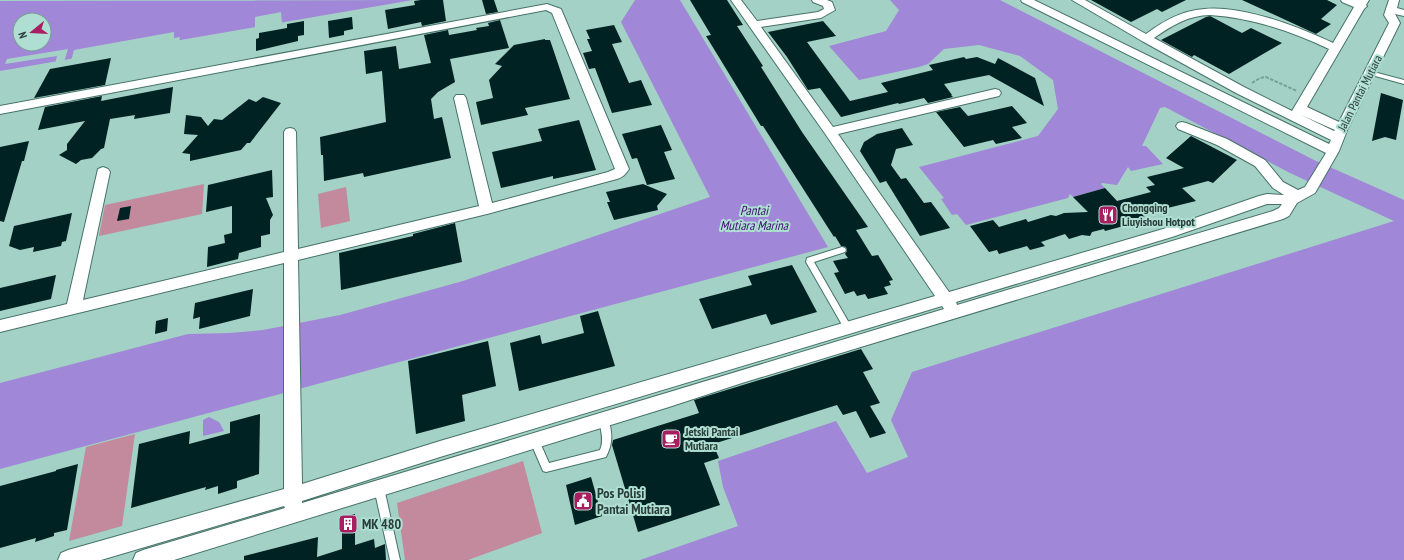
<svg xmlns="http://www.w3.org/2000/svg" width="1404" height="560" viewBox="0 0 1404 560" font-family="'PT Sans Narrow',sans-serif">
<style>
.green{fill:#c28a9c}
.water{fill:#a187d7;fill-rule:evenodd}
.pier{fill:#a3d1c5}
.building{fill:#002223}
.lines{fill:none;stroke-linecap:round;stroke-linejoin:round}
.lane-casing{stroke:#477369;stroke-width:2}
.street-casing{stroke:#477369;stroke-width:2}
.path{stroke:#7a9f95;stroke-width:2;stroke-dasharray:3.5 1.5;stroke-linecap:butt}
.lane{fill:#fff;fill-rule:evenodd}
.street{fill:#fff;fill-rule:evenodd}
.labels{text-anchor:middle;stroke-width:4;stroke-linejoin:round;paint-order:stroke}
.street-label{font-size:12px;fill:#2a3d38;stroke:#afded2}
.poi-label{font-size:12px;font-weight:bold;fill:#2a3d38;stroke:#afded2;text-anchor:start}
.water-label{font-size:13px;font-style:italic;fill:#3b0d6d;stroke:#afded2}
.near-poi-label{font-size:14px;font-weight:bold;fill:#2a3d38;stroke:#afded2;text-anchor:start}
</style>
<rect width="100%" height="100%" fill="#a3d1c5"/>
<!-- green -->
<g class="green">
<polygon points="204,184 202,214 99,236 105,205"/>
<polygon points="346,187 350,221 321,228 318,194"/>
<polygon points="135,434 122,526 69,541 86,447"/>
<polygon points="523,461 542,533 468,560 405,560 397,503"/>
</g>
<!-- water -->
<g class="water">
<path d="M 413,0 L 0,71 L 0,1 ZM 20,20 L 44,20 L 44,44 L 20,44 Z"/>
<polygon points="635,0 680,0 828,247 0,469 0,383 188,334 230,333 263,330 340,315 463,281 710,197 621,22"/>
<polygon points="890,0 1000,0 1314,160 1404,200 1404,560 640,560 738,526 723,487 718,461 836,421 867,473 908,457 891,420 912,372 1394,221 1290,173 1165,107 1160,108 1142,146 1146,146 1163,164 1131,171 1128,167 1117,185 1102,183 1101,184 1105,188 1073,197 1070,194 1068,198 966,225 957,214 952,215 941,199 944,198 919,167 1038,136 1058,109 1053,80 1020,56 979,45 944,49 928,64 919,67 859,80 829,46 886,31 899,10"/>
<polygon points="209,417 219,422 224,431 203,436 203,420"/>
</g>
<!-- pier -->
<g class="pier">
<polygon points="281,12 282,24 255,28 255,17"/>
<polygon points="174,32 174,38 180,37 179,42 71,61 74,50"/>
<polygon points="68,49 64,62 55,64 57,56 5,64 7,59"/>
</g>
<!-- building -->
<g class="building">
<polygon points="421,0 443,0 446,21 422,26 421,22 388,29 385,10 415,5 414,1"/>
<polygon points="482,0 494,0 498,12 486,14"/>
<polygon points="690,0 727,0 743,25 737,26 763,66 761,67 802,132 868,227 856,230 872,256 878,255 893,280 889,281 891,285 884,287 888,294 868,299 865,294 857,296 854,291 845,294 834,273 839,272 833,261 848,258 845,254 847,251 846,247 841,246 835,236 834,237 763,126 761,126 706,36 711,35"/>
<polygon points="1091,0 1186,0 1162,12 1157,9 1131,22"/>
<polygon points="1242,0 1327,0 1337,5 1321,19 1331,24 1316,34"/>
<polygon points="1210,16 1242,33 1251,28 1282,43 1229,74 1194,55 1192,57 1161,40 1206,17"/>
<polygon points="352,17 353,29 344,31 344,35 329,38 328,21"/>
<polygon points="500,20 509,48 450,59 455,82 438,92 431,99 434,119 442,117 451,158 364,177 363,173 324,181 323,155 321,155 320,137 386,122 382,71 366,74 364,51 396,46 399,69 431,63 424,35 448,30 449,35 477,30 476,28 489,26 488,23"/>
<polygon points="304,21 304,35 298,36 298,41 256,51 256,39 259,38 259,33 287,28 287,24"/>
<polygon points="823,21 836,36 807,42 850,101 888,92 881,83 933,70 929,65 964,57 966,59 977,57 995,64 998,58 1035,78 1044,106 989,75 944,84 952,95 951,95 953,97 928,103 924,98 899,104 898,103 841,117 820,88 808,90 787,57 768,32"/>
<polygon points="614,25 622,42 612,44 629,83 641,80 652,105 612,113 595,68 589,69 583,53 592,51 587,39 590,39 586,30"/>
<polygon points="545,39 545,40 550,40 570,99 525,108 528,115 481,125 476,102 493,98 489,80 502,66 495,64 514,45"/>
<polygon points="111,58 105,85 34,98 50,69"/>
<polygon points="173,87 170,113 134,119 135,115 110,119 104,148 101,149 92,158 81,160 76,164 59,155 67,150 67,144 85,121 38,130 45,107 102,96 101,101"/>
<polygon points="1381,93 1403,100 1396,140 1385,137 1372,141"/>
<polygon points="263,97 281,103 250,143 247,143 241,150 190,161 190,154 182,153 198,135 184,134 186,115 201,117 208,126 214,119 222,120 249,99 256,102"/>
<polygon points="1012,106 1027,123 1012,127 1022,138 996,144 993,140 964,147 936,112 960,107 968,116"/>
<polygon points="579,120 596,170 553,179 553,176 501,188 492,152 542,141 538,129"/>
<polygon points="661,125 672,150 664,152 675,179 647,185 637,158 632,159 622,134"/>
<polygon points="902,128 913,145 896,149 891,165 901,179 906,178 924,203 931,202 950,228 920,236 886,181 880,183 860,151 864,142 877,134"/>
<polygon points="1191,136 1237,160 1213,183 1208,181 1182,188 1196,201 1143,214 1145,216 1132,220 1135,223 1105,231 1104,229 1092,232 1090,236 1082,235 1069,239 1065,234 1041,242 1045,246 1030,250 1027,246 999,254 997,250 989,252 970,226 993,220 999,227 1026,219 1028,222 1051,215 1056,216 1064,213 1088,212 1073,197 1105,188 1117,201 1151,192 1146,187 1155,185 1147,177 1184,168 1166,158"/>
<polygon points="29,141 24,161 22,161 4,222 0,221 0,147"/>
<polygon points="272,170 273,197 266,198 273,215 270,220 270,234 261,236 261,247 239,253 238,259 207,267 208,247 225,243 224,235 232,233 232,206 206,212 208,185"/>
<polygon points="643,184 667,194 657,206 658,210 614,220 607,202 610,202 606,192"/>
<polygon points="131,206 129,219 117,221 120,208"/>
<polygon points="72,213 66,241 62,242 61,246 33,252 34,247 20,250 9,246 14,226"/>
<polygon points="455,223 462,262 341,290 339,253 413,236 413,234"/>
<polygon points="792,265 817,312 771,325 766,314 712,329 699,299 752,285 748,276"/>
<polygon points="56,275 51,299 0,311 0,288"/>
<polygon points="253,289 250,316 199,329 200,317 193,319 195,303"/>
<polygon points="598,311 615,366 519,391 510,343 540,335 542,344 584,333 580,316"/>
<polygon points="168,318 167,331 155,334 156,321"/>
<polygon points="488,341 496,386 462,395 465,421 416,434 408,361"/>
<polygon points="861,349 873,369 863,372 880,403 870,406 886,433 870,438 856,411 843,415 837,405 713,444 719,458 704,463 720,505 638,532 612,445 613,440 699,413 694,400"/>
<polygon points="260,414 259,474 237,481 237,488 218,494 218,486 205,490 206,487 131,508 139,444 190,431 189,444 230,433 230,422"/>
<polygon points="78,464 67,530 54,533 54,536 35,542 36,538 0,548 0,486 56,471 56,470"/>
<polygon points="591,477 602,516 575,525 566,485"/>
<polygon points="355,514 355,545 374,539 375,548 385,544 386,560 244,560 244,556 318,537 317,557 342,549 342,517"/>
</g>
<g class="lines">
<!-- lane casing -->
<g class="lane-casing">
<g id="lane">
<polygon points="1370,71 1404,80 1404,84 1368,74 1368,72"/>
<polygon points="842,247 845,248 846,250 845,252 814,262 852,328 851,330 848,331 845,330 806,262 807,258"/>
<path d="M 604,416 L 607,417 C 613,431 613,444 606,457 L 546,472 L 543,471 L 530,441 L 532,438 L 535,437 L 538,438 L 549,463 L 600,450 C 606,437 597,425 601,417 Z"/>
<polygon points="379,483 382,485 384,488 400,560 390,560 374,488 376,485"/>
</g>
</g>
<!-- street casing -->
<g class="street-casing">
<path id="street" d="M 731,0 L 741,0 L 757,21 L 818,12 L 824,9 L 823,6 L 813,2 L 812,0 L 827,0 L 832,2 L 835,10 L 821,18 L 761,27 L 833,127 L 995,89 L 999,90 L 1001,93 L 999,96 L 838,134 L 949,292 L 1163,229 L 1259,196 L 1267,194 L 1284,195 L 1273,188 L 1255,166 L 1217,145 L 1178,129 L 1176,126 L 1178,123 L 1182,122 L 1186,123 L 1227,139 L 1265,160 L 1283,182 L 1298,190 L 1305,187 L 1326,153 L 1022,2 L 1021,0 L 1034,0 L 1329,144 L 1331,140 L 1236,93 L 1142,41 L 1072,0 L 1085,0 L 1146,34 C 1161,23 1177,13 1196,10 C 1236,2 1297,26 1333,43 L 1354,7 L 1342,2 L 1341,0 L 1369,0 L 1366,5 L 1367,6 L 1364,9 L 1307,107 L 1339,122 L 1389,23 L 1384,15 L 1389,0 L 1399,0 L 1397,8 L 1404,10 L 1404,16 L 1395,14 L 1400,23 L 1348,128 L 1339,151 L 1315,193 L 1297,203 L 1289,216 L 1283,219 L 742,383 L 669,407 L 174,560 L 133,560 L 136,553 L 143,550 L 285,508 L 284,506 L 101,560 L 58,560 L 61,553 L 68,550 L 284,489 L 284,263 L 0,332 L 0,320 L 67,304 L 98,169 L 103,167 L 108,169 L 110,172 L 83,300 L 284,252 L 284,132 L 286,129 L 290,128 L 294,129 L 296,132 L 298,249 L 479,206 L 454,98 L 456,95 L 464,95 L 466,98 L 492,203 L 608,172 L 615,169 L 552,13 L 546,10 L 0,114 L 0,106 L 547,4 L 561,9 L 629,169 C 625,175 623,177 617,179 L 487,214 L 298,260 L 302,484 L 440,441 L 935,296 L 826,135 ZM 1210,15 C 1253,18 1290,31 1329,49 L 1292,111 L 1244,87 L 1154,38 C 1171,26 1189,15 1210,15 ZM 1301,115 L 1335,130 L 1334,131 ZM 1267,204 L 1282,204 L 1279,208 L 1273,211 L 957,305 L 956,302 L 1172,237 ZM 942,306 L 944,309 L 302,503 L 302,501 L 440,457 Z"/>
</g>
<!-- path -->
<polyline class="path" points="1252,83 1260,78 1266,77 1297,91"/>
<!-- lane -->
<use href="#lane" class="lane"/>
<!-- street -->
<use href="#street" class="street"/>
</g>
<!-- icons -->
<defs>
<g id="restaurant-square" transform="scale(1)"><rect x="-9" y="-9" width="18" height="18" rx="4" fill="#a91e60" stroke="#afded2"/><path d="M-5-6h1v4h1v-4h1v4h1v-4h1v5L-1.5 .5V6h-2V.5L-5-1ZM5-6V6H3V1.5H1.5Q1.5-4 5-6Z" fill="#fff"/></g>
<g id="cafe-square" transform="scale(1)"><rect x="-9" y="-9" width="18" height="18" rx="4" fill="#a91e60" stroke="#afded2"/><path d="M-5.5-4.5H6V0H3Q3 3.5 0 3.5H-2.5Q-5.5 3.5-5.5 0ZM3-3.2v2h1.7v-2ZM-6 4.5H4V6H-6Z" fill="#fff"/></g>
<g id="civic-square" transform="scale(1)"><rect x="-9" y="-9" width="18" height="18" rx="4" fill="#a91e60" stroke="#afded2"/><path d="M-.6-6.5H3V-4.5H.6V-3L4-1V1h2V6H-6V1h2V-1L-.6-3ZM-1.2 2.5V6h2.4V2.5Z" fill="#fff"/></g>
<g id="building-square" transform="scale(1)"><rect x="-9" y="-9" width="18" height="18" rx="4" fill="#a91e60" stroke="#afded2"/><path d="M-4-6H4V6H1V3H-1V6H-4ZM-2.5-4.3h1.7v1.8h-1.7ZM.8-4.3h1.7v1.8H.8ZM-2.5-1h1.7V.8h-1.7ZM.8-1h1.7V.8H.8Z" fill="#fff"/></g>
</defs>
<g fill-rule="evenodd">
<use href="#restaurant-square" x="1108" y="215"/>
<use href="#cafe-square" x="671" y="439"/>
<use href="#civic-square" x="583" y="501"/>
<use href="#building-square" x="348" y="524"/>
</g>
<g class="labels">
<!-- street labels -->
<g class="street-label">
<text transform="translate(1360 93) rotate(-63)" y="4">Jalan Pantai Mutiara</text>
</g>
<!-- poi labels -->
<g class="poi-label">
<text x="1122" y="212">Chongqing<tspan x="1122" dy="14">Liuyishou Hotpot</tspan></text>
<text x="685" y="436">Jetski Pantai<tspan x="685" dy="14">Mutiara</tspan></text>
</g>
<!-- water labels -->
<g class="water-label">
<text x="754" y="215">Pantai<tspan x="754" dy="15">Mutiara Marina</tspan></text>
</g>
<!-- near-poi labels -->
<g class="near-poi-label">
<text x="597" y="498">Pos Polisi<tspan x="597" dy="16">Pantai Mutiara</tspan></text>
<text x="362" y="529">MK 480</text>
</g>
</g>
<!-- north arrow -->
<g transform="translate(32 32) rotate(252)"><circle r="19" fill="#afded2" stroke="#7a9e94"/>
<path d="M0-3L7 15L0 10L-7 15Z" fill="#a91e60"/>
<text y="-6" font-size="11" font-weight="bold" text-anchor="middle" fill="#2a3d38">N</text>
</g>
</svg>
